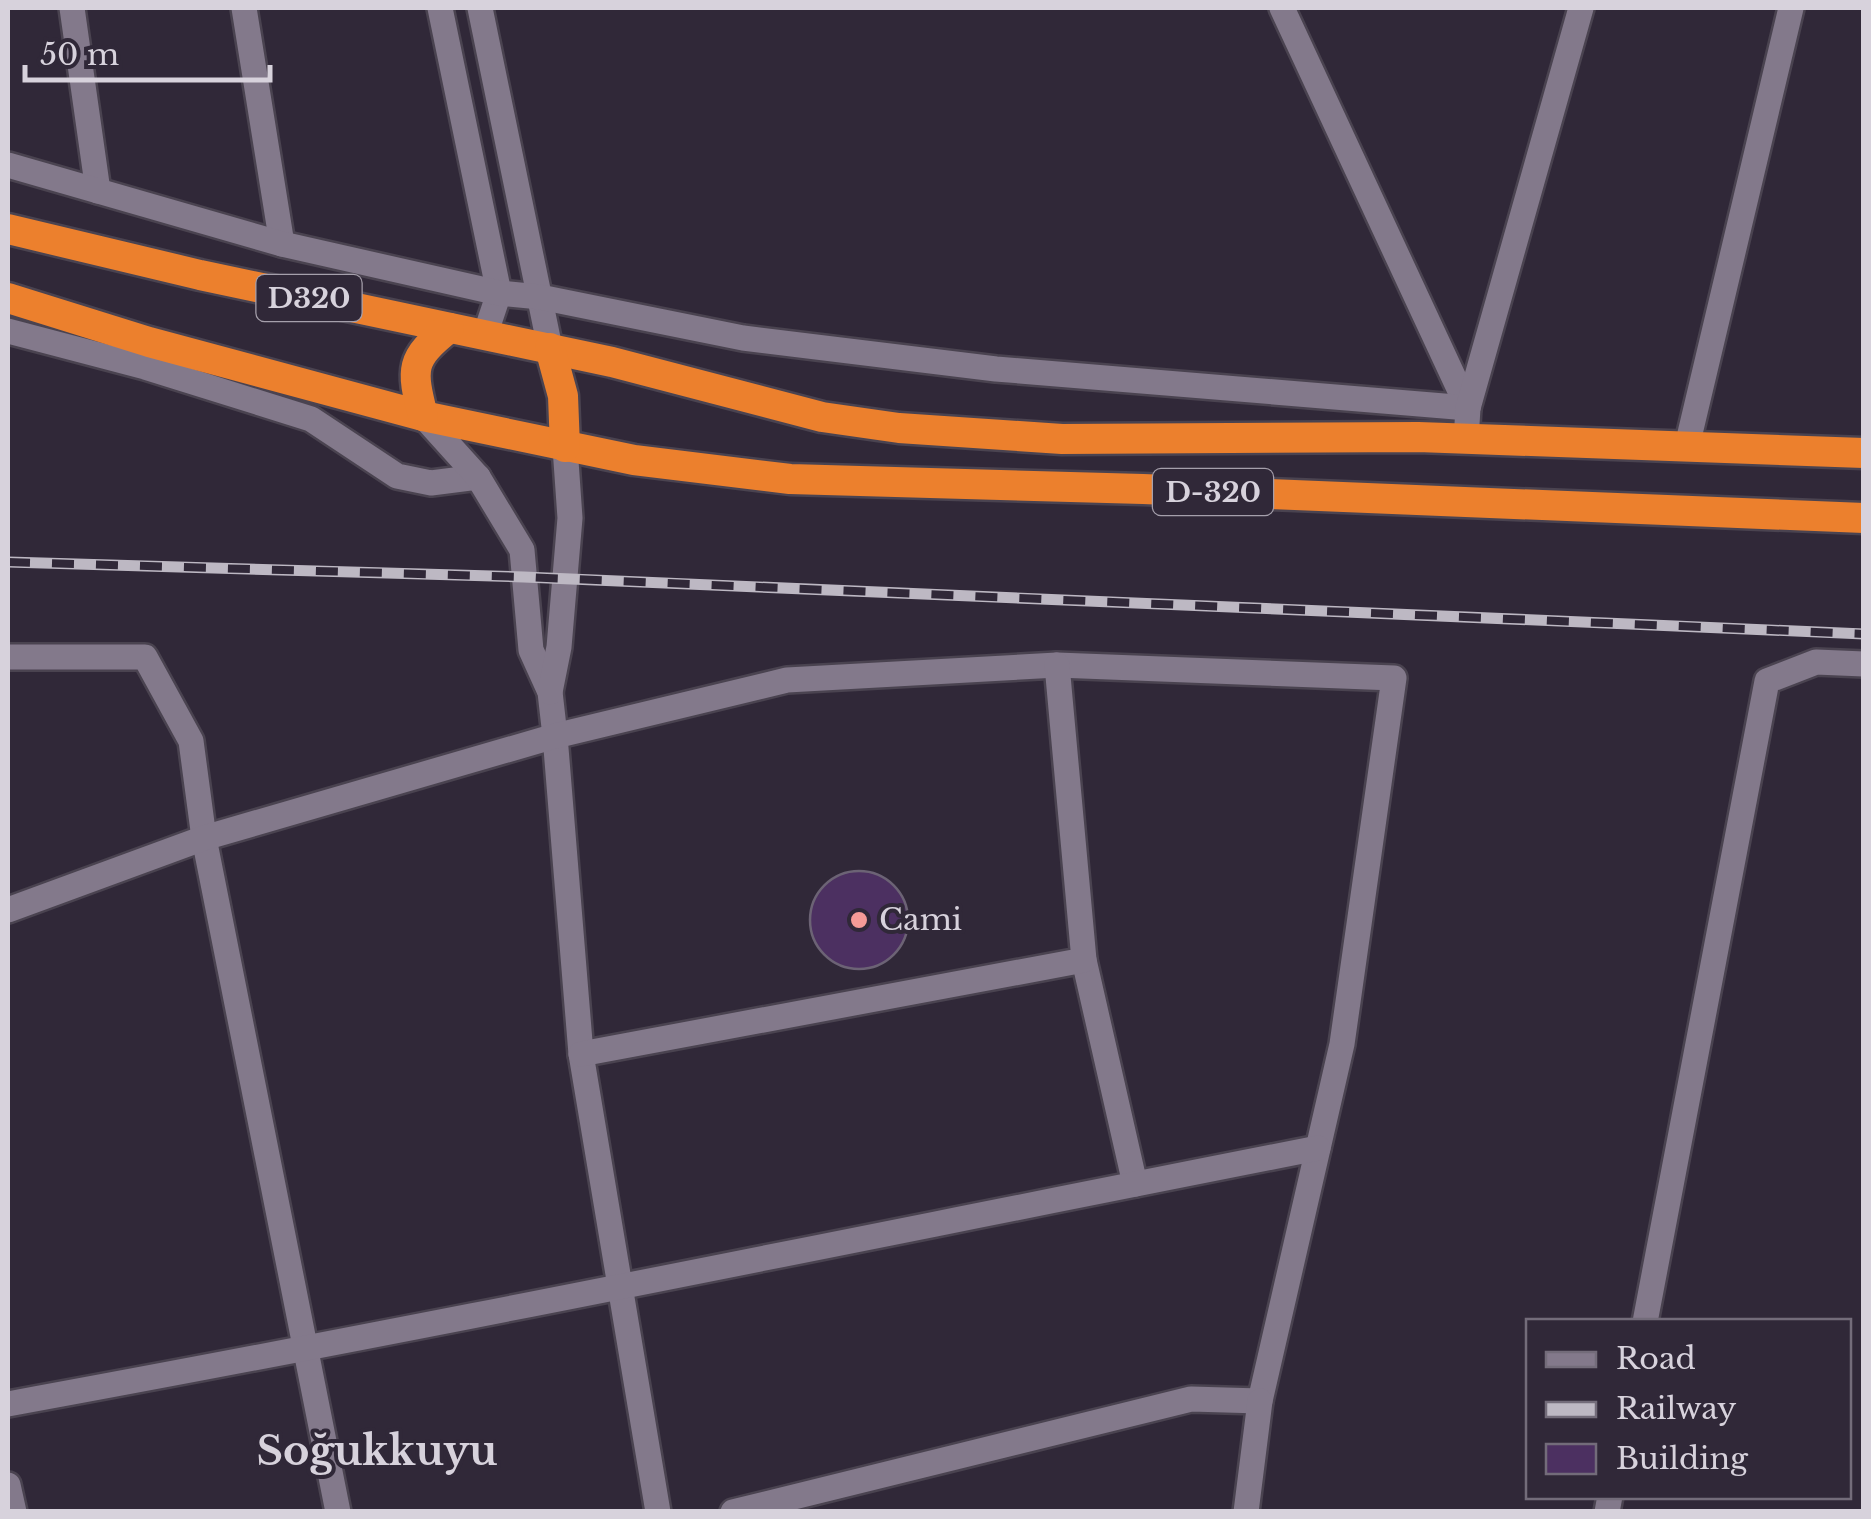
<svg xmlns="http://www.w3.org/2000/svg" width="1871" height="1519" viewBox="0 0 1871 1519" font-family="'Libre Baskerville',serif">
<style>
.building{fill:#4c3061;stroke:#6c6375;stroke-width:2.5}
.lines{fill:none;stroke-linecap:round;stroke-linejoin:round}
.minor-casing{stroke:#4a4350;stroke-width:30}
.highway-casing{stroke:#4a4350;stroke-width:35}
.minor{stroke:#83798b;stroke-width:25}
.highway{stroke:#ec802d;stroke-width:30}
.rail-casing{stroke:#bdb8c3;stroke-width:11}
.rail{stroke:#302838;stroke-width:8;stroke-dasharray:22;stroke-linecap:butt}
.poi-dot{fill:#f59b97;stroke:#302838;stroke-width:4}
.labels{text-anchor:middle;stroke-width:8;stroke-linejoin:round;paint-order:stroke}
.shield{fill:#302838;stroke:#a59fab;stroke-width:2.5}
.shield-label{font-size:28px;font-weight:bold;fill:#d7d2dc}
.poi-label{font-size:30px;fill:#d7d2dc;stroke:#302838;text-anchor:start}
.district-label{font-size:40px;font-weight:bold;fill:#d7d2dc;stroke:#302838}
</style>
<rect width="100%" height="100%" fill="#302838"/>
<!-- building -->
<circle class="building" cx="859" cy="920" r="49"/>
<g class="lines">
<!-- minor casing -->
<g class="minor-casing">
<g id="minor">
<polyline points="72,8 98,191"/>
<polyline points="244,8 282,244"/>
<polyline points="440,8 499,293 485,335"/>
<polyline points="480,8 550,348"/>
<polyline points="1282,8 1468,408"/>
<polyline points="8,165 282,244 499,293 540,297 743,338 996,369 1468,408"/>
<polyline points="8,331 145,367 311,419 397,476 431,483 478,477"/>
<polyline points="423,416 478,477 522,550 531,650 550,692 555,736 581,1054 658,1512"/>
<polyline points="1467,424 1468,408 1581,8"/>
<polyline points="1687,446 1791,8"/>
<polyline points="8,657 145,657 191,741 204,838 338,1512"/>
<polyline points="550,692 559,647 570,518 565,447"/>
<polyline points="8,910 204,838 555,736 787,680 1057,665 1394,678 1342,1044 1260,1401 1191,1399 733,1512"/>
<polyline points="1084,960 1135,1184"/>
<polyline points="581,1054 1084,960 1057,665"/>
<polyline points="1645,1322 1767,681 1816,662 1864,664"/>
<path d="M 8,1404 C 445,1324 881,1234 1318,1148"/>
<polyline points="8,1485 14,1512"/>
<polyline points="1246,1512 1260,1401"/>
<polyline points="1607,1512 1610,1496"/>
</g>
</g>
<!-- highway casing -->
<g class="highway-casing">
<g id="highway">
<polyline points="8,229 200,275 612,362 822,417 899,428 1062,439 1418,437 1864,453"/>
<polyline points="8,298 149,342 423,416 634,460 790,479 1143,489 1864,518"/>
<polyline points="550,348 563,396 565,447"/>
<path d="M 423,416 C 411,368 410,359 449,328"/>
</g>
</g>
<!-- minor -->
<use href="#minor" class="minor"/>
<!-- highway -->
<use href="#highway" class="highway"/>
<!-- rail casing -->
<g class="rail-casing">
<polyline id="rail" points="8,562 524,577 1864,634"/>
</g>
<!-- rail -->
<use href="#rail" class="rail"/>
</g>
<!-- markers -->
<circle class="poi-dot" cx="859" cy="920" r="10"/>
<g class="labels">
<!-- shield labels -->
<g class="shield">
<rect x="256.5" y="275" width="105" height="46" rx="8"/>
<rect x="1153" y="469" width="120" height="46" rx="8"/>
</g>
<g class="shield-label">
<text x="309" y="308">D320</text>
<text x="1213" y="502">D-320</text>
</g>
<!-- poi labels -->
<g class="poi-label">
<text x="879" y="930">Cami</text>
</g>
<!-- district labels -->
<g class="district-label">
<text x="377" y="1465">Soğukkuyu</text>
</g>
</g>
<!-- border -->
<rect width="1871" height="1519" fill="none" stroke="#d7d2dc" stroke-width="20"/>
<!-- legend -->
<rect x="1526" y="1319" width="325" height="180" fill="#302838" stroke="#736c7a" stroke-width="2.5"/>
<rect x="1546" y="1352" width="50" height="15" fill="#83798b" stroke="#736c7a" stroke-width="2.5"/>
<text x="1616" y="1369" font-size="30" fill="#d7d2dc">Road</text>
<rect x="1546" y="1402" width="50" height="15" fill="#bdb8c3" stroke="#736c7a" stroke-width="2.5"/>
<text x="1616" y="1419" font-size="30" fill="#d7d2dc">Railway</text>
<rect x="1546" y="1444" width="50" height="30" fill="#4c3061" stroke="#736c7a" stroke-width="2.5"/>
<text x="1616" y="1469" font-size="30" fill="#d7d2dc">Building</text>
<!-- scale -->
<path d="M25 65v15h245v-15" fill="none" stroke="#d7d2dc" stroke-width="5"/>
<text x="40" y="65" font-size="30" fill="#d7d2dc" stroke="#302838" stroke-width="8" paint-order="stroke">50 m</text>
</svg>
